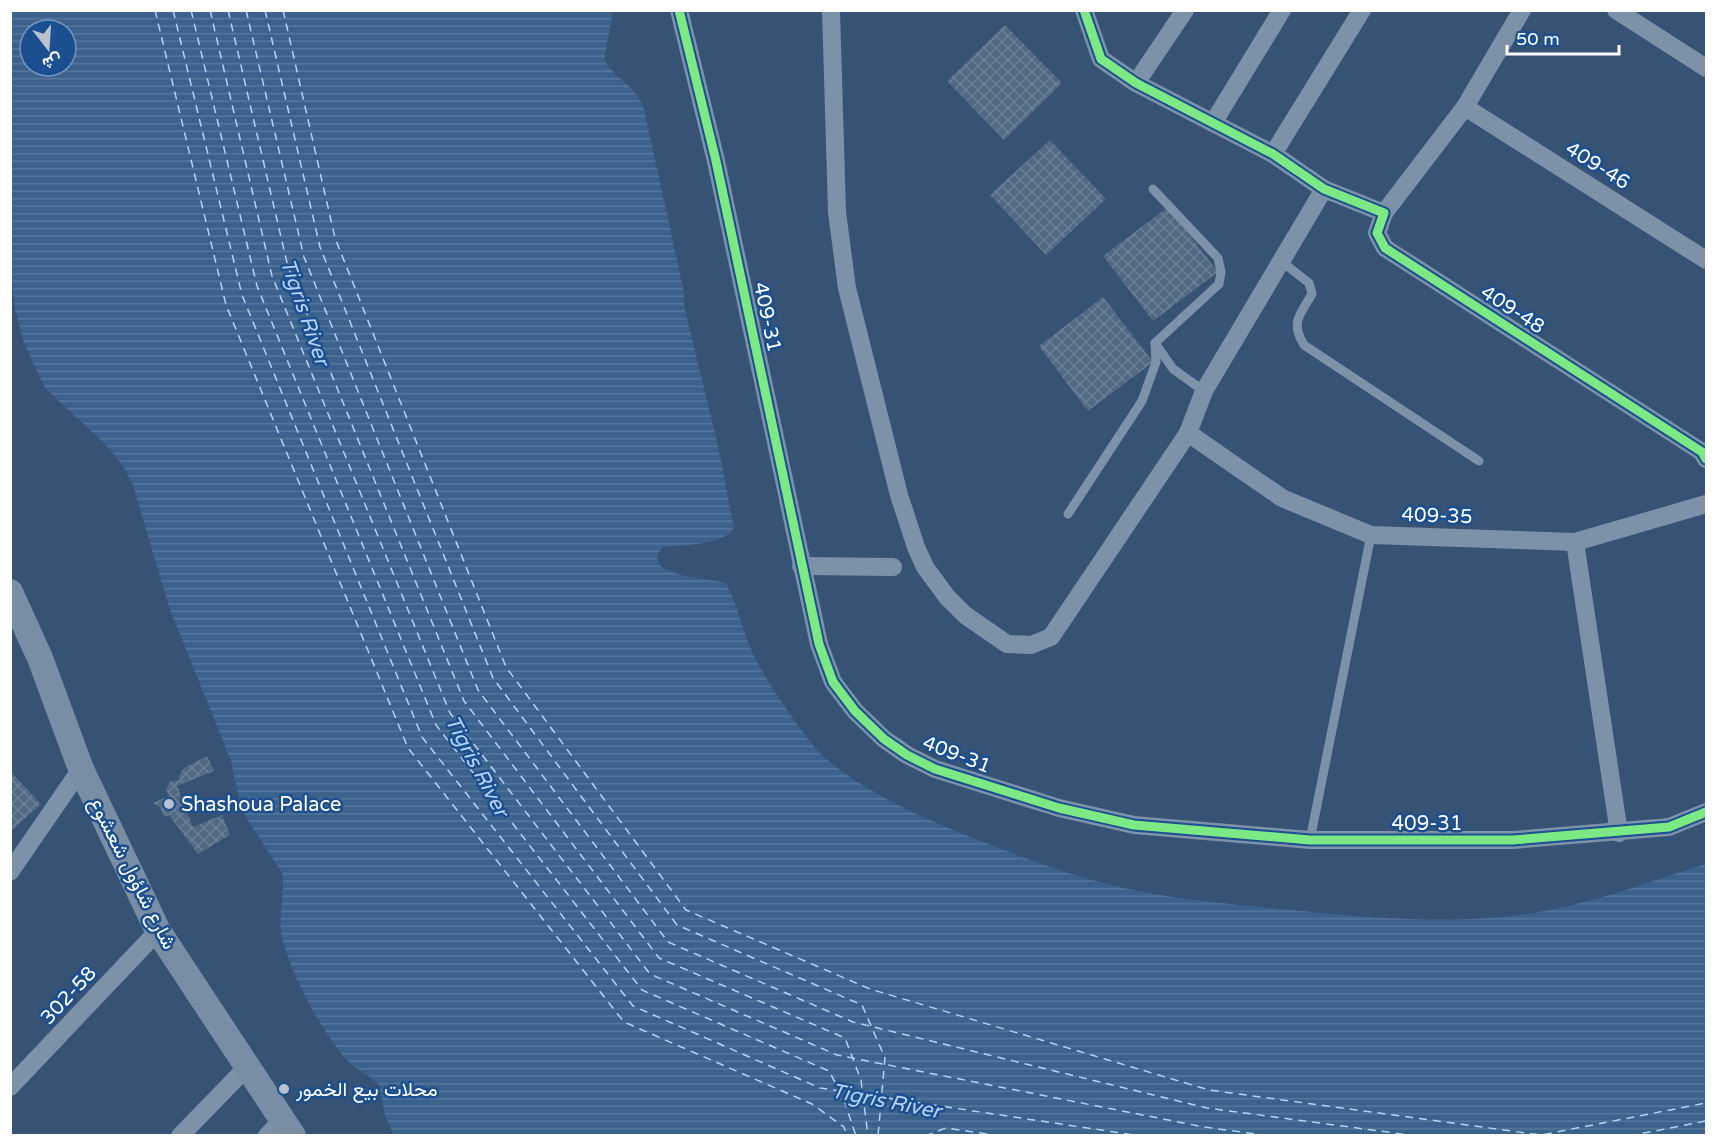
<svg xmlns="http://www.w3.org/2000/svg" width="1717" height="1146" viewBox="0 0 1717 1146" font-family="'Varela Round',Vazirmatn,sans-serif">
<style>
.water{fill:url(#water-rules);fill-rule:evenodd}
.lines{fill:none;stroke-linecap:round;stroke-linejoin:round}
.ferry{stroke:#b5d3f5;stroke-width:1.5;stroke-dasharray:8 6;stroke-linecap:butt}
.building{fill:url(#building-cross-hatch)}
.lane{stroke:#7d92a8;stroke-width:9}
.street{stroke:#7d92a8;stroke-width:18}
.secondary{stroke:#798da4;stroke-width:26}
.cycleway-casing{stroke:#1b4f8f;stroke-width:13}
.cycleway{stroke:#7ce984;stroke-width:9}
.poi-dot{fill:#b9c2ce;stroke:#1b4f8f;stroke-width:2}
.labels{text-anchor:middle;stroke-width:5;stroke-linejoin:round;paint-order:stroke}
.street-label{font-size:20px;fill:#fff;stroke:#1b4f8f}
.poi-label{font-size:20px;fill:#fff;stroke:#1b4f8f;text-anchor:start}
.water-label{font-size:21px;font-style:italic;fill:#b5d3f5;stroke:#1b4f8f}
</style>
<defs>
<pattern id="water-rules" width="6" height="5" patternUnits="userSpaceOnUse" patternTransform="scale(1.5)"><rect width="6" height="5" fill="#3b618d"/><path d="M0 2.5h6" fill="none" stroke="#58799e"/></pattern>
<pattern id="building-cross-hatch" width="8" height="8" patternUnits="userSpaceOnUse" patternTransform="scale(1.5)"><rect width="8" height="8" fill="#526984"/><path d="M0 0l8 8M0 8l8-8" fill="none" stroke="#6c8096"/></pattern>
</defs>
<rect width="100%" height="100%" fill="#365274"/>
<!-- water -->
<path class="water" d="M 10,11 L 613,11 L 604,60 C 616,81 635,83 644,109 L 684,292 L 684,306 L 717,441 L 734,527 C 730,544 678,546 663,547 C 636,576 712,579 726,583 C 738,606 743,632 754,656 C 765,679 807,742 825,758 C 868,794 917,815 968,836 C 1014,854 1059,872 1107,884 C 1167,899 1230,904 1291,910 C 1370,918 1448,925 1527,914 C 1588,905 1648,882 1706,864 L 1706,1135 L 394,1135 L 385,1116 L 379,1085 C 371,1076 359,1071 350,1063 C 325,1039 289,971 282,937 C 277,915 286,894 282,873 L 242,811 L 231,761 L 169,607 L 133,485 L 123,466 L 106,445 L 45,388 L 24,343 L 15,310 L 10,262 ZM 30,30 L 66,30 L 66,66 L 30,66 Z"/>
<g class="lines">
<!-- ferry -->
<g class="ferry">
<polyline points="155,10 226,305 408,748 624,1022 812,1104 844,1127 847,1136"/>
<polyline points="173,10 242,295 422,737 633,1006 820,1088 1141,1136"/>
<polyline points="191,10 257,286 436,725 642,990 829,1071 843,1097 856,1136"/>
<polyline points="210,10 272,276 450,713 650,974 837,1055 1204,1127 1271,1136"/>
<polyline points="228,10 288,267 464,701 659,958 845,1038 861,1080 868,1136"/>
<polyline points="246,10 304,257 478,690 668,942 853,1022 1207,1108 1417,1136"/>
<polyline points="265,10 320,247 493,678 677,925 862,1005 885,1058 878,1136"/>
<polyline points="283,10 335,238 506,667 686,910 870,989 1209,1090 1541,1135 1706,1103"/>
<polyline points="925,1136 946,1128 1001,1136"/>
<polyline points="1629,1136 1706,1121"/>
</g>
</g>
<!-- building -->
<g class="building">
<polygon points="1005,25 1062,83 1004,140 947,81"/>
<polygon points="1050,140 1106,199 1046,255 990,195"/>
<polygon points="1168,207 1218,272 1153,321 1103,256"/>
<polygon points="1103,297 1153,362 1088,411 1039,346"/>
<polygon points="207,756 214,771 177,786 193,827 222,815 230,835 198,854 169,815 164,817 160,807 153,803 169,796 166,789 170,781 180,780 178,777 184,768"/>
<polygon points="10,771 41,804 10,832"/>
</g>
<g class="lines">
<!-- lane -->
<g class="lane">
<path d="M 1281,261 L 1309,283 L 1312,294 C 1300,315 1290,322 1304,345 L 1479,461"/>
<polyline points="1155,343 1173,369 1204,391"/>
<polyline points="1068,514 1142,401 1156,362 1155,343 1219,284 1221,272 1218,258 1153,189"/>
<polyline points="1310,840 1371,535"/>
</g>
<!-- street -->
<g class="street">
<polyline points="679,10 716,161 819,644 833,682 855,711 884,739 907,755 935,769 1059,808 1134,825 1310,840 1513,840 1669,827 1706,812"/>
<polyline points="831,10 837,212 847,288 899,495 916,547 925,567 947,597 965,615 1007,644 1031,645 1051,637 1188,433 1204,391 1324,189"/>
<polyline points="1084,10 1101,59 1136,83 1273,154 1324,189 1384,213 1377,233 1385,248 1702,452 1706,459"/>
<polyline points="1616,10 1706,68"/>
<polyline points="1136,83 1185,10"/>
<polyline points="1465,107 1706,260"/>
<polyline points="1213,123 1282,10"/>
<polyline points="1273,154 1362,10"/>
<polyline points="1384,213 1465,107 1522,10"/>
<polyline points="1188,433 1282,498 1371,535 1575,542 1706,504"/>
<polyline points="1575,542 1619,833"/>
<polyline points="801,566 893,567"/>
<polyline points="10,872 81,769"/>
<polyline points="10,1087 158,931"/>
<polyline points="180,1136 248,1066"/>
<polyline points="267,1136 283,1119"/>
</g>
<!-- secondary -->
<polyline class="secondary" points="10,592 40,658 81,769 158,931 293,1136"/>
<!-- cycleway casing -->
<g class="cycleway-casing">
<g id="cycleway">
<polyline points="679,10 716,161 819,644 833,682 855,711 884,739 907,755 935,769 1059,808 1134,825 1310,840 1513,840 1669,827 1706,812"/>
<polyline points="1084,10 1101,59 1136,83 1273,154 1324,189 1384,213 1377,233 1385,248 1702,452 1706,459"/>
</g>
</g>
<!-- cycleway -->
<use href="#cycleway" class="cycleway"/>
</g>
<!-- markers -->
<g class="poi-dot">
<circle cx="169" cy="804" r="6"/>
<circle cx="284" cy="1089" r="6"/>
</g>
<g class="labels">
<!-- street labels -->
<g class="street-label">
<text transform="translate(1598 165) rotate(32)" y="7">409-46</text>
<text transform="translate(1513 309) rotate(33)" y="7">409-48</text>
<text transform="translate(768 317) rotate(78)" y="7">409-31</text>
<text transform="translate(1437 515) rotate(2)" y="7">409-35</text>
<text transform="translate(957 754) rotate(21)" y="7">409-31</text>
<text x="1427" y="830">409-31</text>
<text transform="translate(133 873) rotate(63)" y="7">شارع شاؤول شعشوع</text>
<text transform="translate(68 995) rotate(-47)" y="7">302-58</text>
</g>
<!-- poi labels -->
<g class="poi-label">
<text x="181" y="811">Shashoua Palace</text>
<text x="296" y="1096">محلات بيع الخمور</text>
</g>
<!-- water labels -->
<g class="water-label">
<text transform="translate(305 312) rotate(71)" y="7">Tigris River</text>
<text transform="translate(477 766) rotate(62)" y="7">Tigris River</text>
<text transform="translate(886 1101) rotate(11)" y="7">Tigris River</text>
</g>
</g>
<!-- border -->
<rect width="1717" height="1146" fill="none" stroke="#ffffff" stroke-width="24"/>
<!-- north arrow -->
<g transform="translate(48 48) rotate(163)"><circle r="28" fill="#1b4f8f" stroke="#7695bc" stroke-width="1.5"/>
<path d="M0-4.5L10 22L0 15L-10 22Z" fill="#b9c2ce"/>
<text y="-9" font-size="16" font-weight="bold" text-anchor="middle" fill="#ffffff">ش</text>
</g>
<!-- scale -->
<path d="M1507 45v9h112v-9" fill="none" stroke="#ffffff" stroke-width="3"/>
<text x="1516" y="45" font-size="18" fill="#ffffff" stroke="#1b4f8f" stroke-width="4.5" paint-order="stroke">50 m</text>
</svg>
